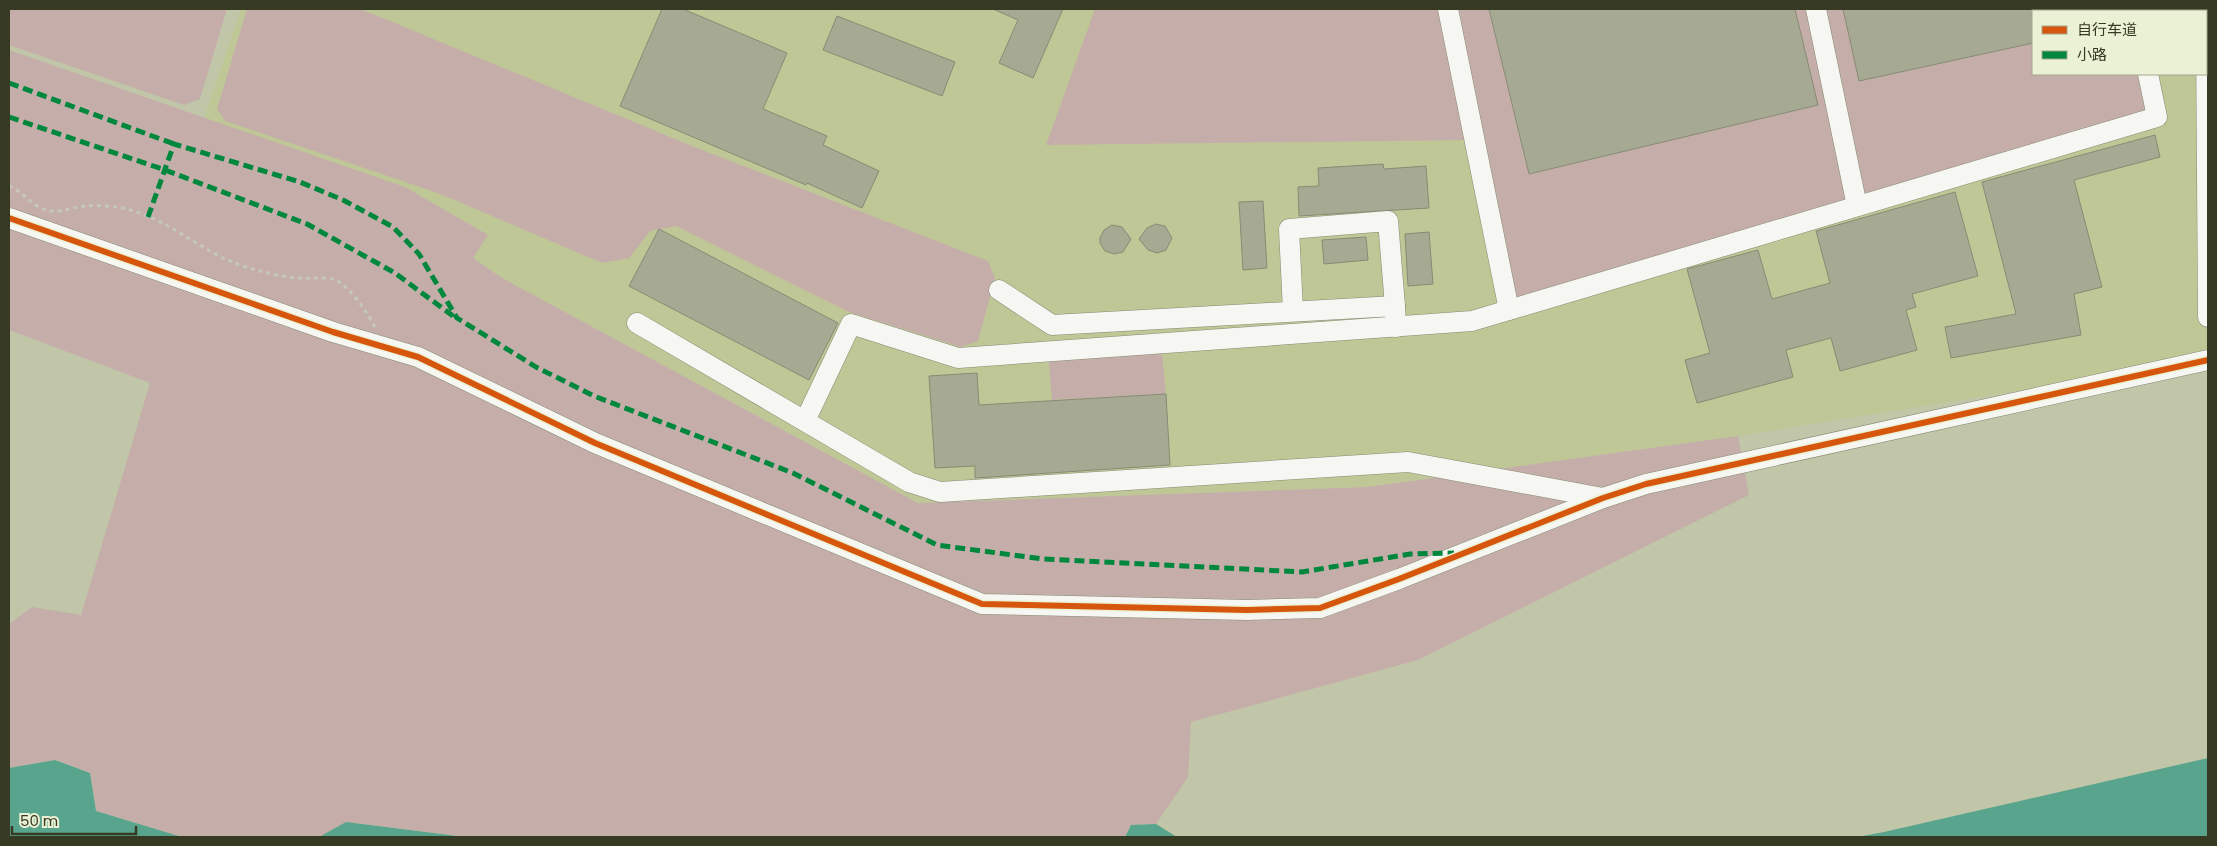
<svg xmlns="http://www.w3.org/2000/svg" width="2217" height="846" viewBox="0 0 2217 846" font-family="Poppins,'Noto Sans SC',sans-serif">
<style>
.built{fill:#bfc796;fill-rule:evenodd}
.green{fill:#c5aea9}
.water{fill:#59a48d}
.building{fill:#a7aa93;stroke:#878b74}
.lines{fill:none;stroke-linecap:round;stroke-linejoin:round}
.minor-casing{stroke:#868a72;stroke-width:21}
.path{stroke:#c5c7be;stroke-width:3;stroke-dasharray:4 4;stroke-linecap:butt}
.minor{stroke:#f6f6f2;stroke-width:20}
.quiet{stroke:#00873e;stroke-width:5;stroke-dasharray:10 5;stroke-linecap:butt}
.cycleway-casing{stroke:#ebf1d4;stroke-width:9}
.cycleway{stroke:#d6560e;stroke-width:6}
</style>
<rect width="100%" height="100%" fill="#c1c6a8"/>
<!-- built -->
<path class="built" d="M 241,9 L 2208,9 L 2208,360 L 1738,436 L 1368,487 L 918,503 L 502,278 L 473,258 L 487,234 L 405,187 L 204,118 ZM 2033,11 L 2206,11 L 2206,74 L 2033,74 Z"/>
<!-- green -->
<g class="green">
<polygon points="9,9 227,9 200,99 184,105 9,45"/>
<polygon points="247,9 361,9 692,146 988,261 995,278 978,341 961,347 849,312 676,226 650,231 629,258 602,263 438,193 225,121 217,109"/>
<polygon points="1095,9 2140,9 2140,11 2033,11 2033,74 2150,74 2157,117 1509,310 1474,140 1046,145"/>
<polygon points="9,50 405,187 488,235 473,258 502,278 918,503 1368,487 1738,436 1749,495 1418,660 1191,722 1188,777 1156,824 1131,825 1125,837 465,837 346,822 319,837 182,837 96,811 90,773 55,760 9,768 9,624 32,607 81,615 150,383 9,330"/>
<polygon points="1161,344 1166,394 1052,400 1048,352"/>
</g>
<!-- water -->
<g class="water">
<polygon points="2208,758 2208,837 1857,837 1884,832"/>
<polygon points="55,760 90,773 96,811 182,837 9,837 9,768"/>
<polygon points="346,822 465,837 319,837"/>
<polygon points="1156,824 1177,837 1125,837 1131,825"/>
</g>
<!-- building -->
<g class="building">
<polygon points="662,9 683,9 787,53 763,109 827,136 823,145 879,171 862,208 807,183 806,185 620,106"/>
<polygon points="993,9 1063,9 1033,78 999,63 1018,20"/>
<polygon points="1489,9 1795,9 1818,105 1529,174"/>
<polygon points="1843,9 2033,9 2033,43 1859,81"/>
<polygon points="837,16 955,62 942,96 823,50"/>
<polygon points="2155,135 2160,157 2074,180 2102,287 2074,294 2081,335 1951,358 1945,327 2016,314 1982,182"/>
<polygon points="1383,164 1384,169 1426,166 1429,208 1299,216 1298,187 1319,186 1318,168"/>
<polygon points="1955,192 1978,276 1912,294 1916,307 1906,310 1917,350 1840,371 1831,338 1786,350 1793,377 1697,403 1685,360 1710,353 1687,269 1758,250 1772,299 1830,283 1816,231"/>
<polygon points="1263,201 1267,268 1243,270 1239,202"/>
<polygon points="1156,224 1165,226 1172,238 1166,250 1157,253 1148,250 1139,239 1147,228"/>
<polygon points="1112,225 1122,227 1131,239 1123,252 1114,254 1105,251 1100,243 1100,238 1104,230"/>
<polygon points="659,229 838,323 809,380 629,286"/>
<polygon points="1429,232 1433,284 1408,286 1405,234"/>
<polygon points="1366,237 1368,260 1324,264 1322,240"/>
<polygon points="977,373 979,405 1166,394 1170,465 975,478 975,466 935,468 929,376"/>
</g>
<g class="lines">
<!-- minor casing -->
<g class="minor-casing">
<g id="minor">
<polyline points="1448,9 1509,310"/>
<polyline points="1816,9 1857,206"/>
<polyline points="2134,9 2135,11"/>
<polyline points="2206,9 2206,11"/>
<polyline points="2206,35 2208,317"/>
<polyline points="9,218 333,332 418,357 595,443 982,604 1247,610 1320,608 1399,579 1603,498 1646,484 2208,360"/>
<polyline points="999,290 1052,325 1395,306 1396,327"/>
<polyline points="1293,311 1289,229 1388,221 1395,306"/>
<polyline points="637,323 909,482 940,492 1408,462 1603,498"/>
<polyline points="805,421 851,324 958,358 1472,321 2157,117 2148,74"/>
</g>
</g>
<!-- path -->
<path class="path" d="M 9,186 C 25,192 33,209 51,211 C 62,212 74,207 85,206 C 98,205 118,206 130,210 C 172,221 205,255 246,267 C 268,273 291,280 314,278 C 322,278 333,277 339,282 C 354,292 366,311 375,327"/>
<!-- minor -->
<use href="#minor" class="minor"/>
<!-- quiet -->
<g class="quiet">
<polyline points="9,83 174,144"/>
<polyline points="9,117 165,170 307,224 395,273 453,316"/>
<polyline points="148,217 174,144 300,182 343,200 393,227 419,254 457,318 536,367 594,396 793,473 937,545 1043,559 1302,572 1410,554 1454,553"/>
</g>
<!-- cycleway casing -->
<g class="cycleway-casing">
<polyline id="cycleway" points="9,218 333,332 418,357 595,443 982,604 1247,610 1320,608 1399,579 1603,498 1646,484 2208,360"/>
</g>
<!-- cycleway -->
<use href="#cycleway" class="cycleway"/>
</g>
<!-- border -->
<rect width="2217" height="846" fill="none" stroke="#363a23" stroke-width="20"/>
<!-- legend -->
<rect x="2032" y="10" width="175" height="65" fill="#ebf1d4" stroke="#a3a88d"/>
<rect x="2042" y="26" width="25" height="8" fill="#d6560e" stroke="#a3a88d"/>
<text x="2077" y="35" font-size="15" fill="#363a23">自行车道</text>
<rect x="2042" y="51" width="25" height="8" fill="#00873e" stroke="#a3a88d"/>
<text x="2077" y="60" font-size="15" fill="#363a23">小路</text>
<!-- scale -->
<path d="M12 826v8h124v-8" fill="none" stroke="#363a23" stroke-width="2.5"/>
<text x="20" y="826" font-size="15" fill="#363a23" stroke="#ebf1d4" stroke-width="4" paint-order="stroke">50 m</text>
</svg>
